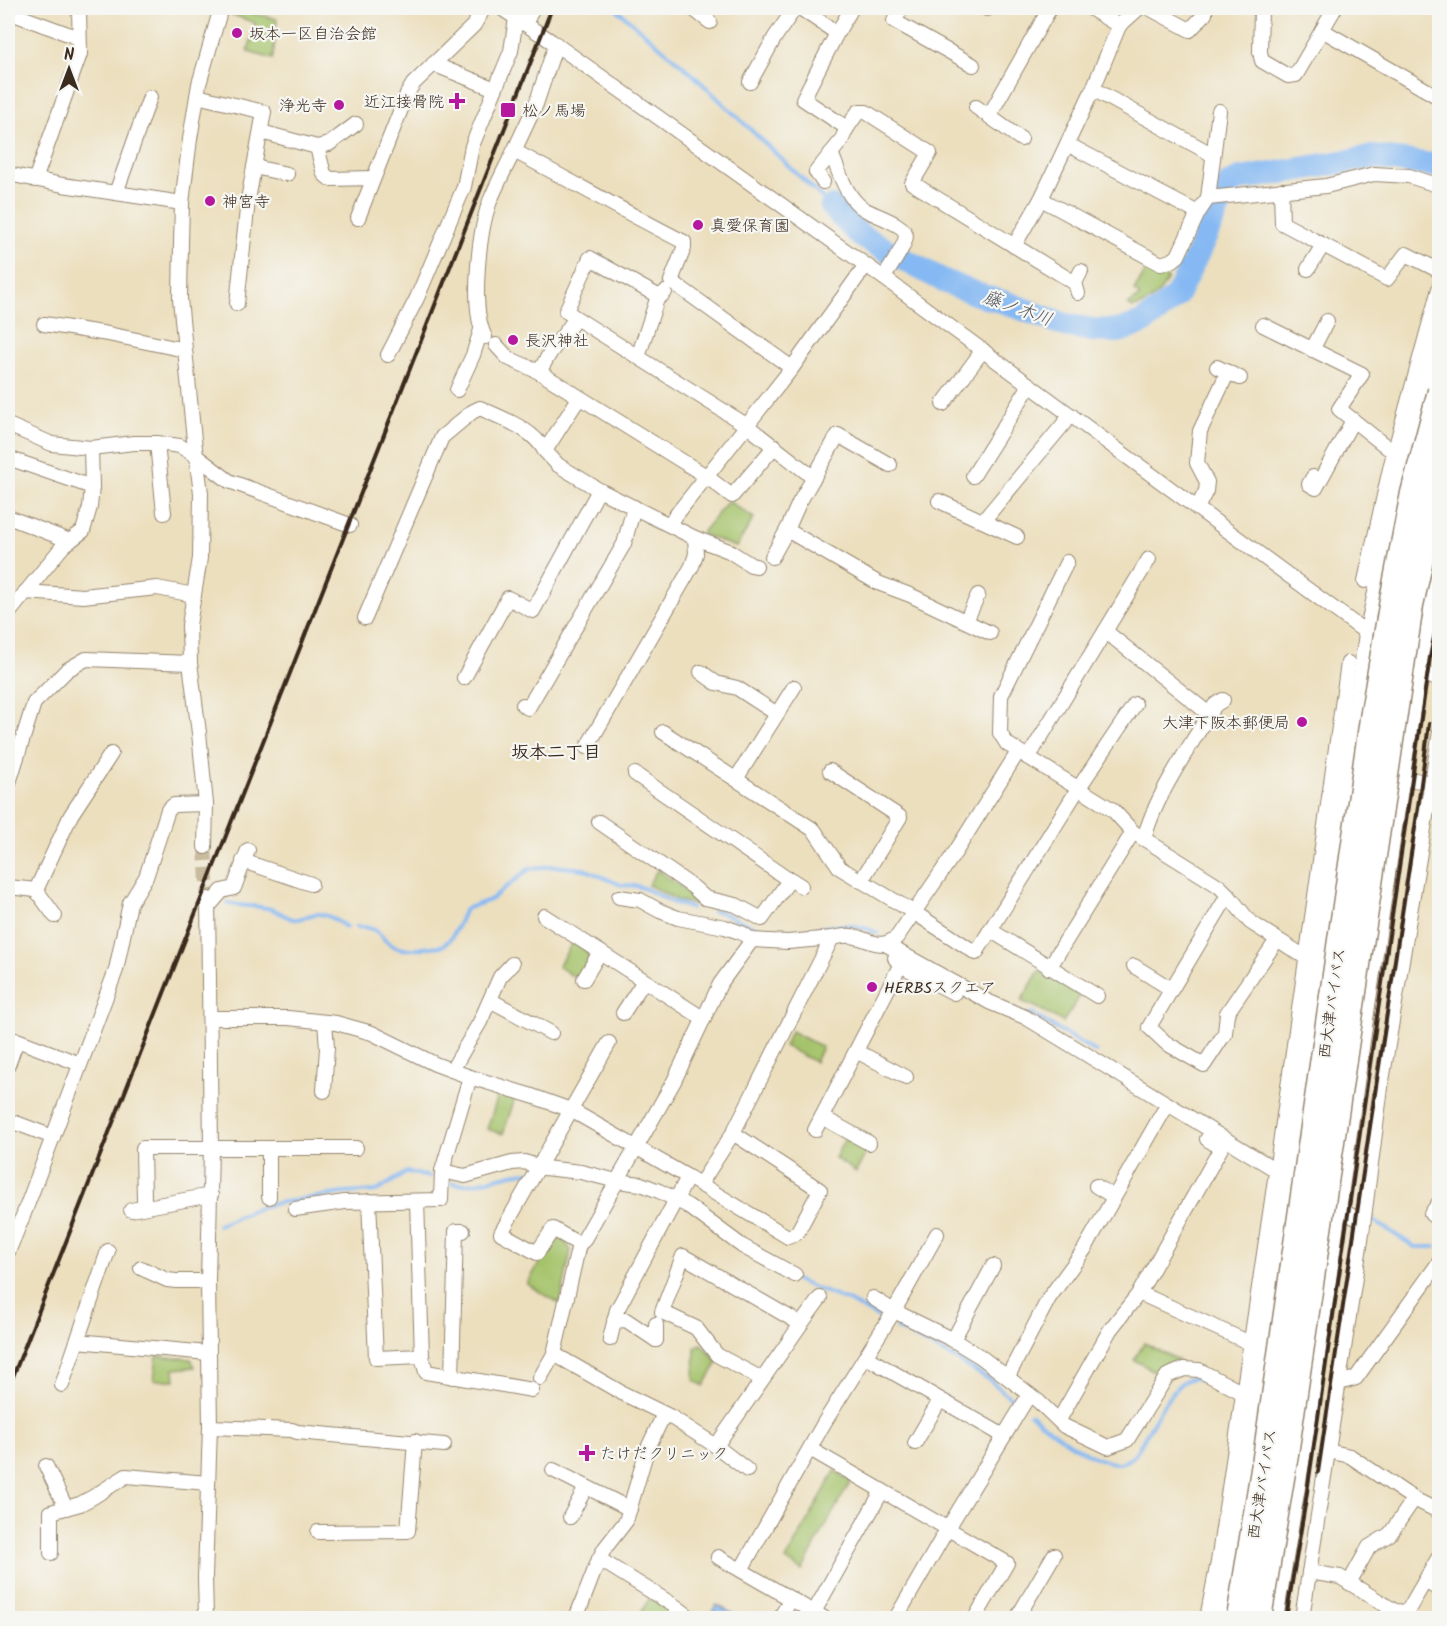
<svg xmlns="http://www.w3.org/2000/svg" width="1447" height="1626" viewBox="0 0 1447 1626" font-family="Kalam,'Klee One',sans-serif">
<style>
.green{fill:#a5c36b;stroke:#707644;stroke-width:1.5}
.water{fill:#86b9f3;stroke:#607288;stroke-width:1.5}
.lines{fill:none;stroke-linecap:round;stroke-linejoin:round}
.stream{stroke:#86b9f3;stroke-width:4}
.river{stroke:#86b9f3;stroke-width:24}
.street-tunnel{stroke:#c9bb9e;stroke-width:14;stroke-dasharray:14 7;stroke-linecap:butt}
.street-casing{stroke:#94846e;stroke-width:16}
.secondary-casing{stroke:#94846e;stroke-width:22}
.street{stroke:#fff;stroke-width:14}
.secondary{stroke:#fff;stroke-width:20}
.rail{stroke:#3b2a1e;stroke-width:4}
.highway-bridge-casing{stroke:#94846e;stroke-width:27;stroke-linecap:butt}
.highway-bridge{stroke:#fff;stroke-width:24}
.poi-dot{fill:#b5179e;stroke:#f6f6f2;stroke-width:2}
.labels{text-anchor:middle;stroke-width:4.5;stroke-linejoin:round;paint-order:stroke}
.poi-label{font-size:16px;fill:#3b2a1e;stroke:#f6f6f2;text-anchor:start}
.street-label{font-size:16px;fill:#3b2a1e;stroke:#f6f6f2}
.water-label{font-size:18px;font-style:italic;fill:#52555e;stroke:#f6f6f2}
.neighbourhood-label{font-size:18px;font-weight:bold;fill:#3b2a1e;stroke:#f6f6f2}
</style>
<rect width="100%" height="100%" fill="#f6f6f2"/>
<filter id="ink" filterUnits="userSpaceOnUse"><feTurbulence type="fractalNoise" baseFrequency=".0167" numOctaves="2"/><feDisplacementMap in="SourceGraphic" scale="12" xChannelSelector="R" yChannelSelector="G"/><feConvolveMatrix kernelMatrix="1 2 1 2 8 2 1 2 1" color-interpolation-filters="sRGB"/></filter>
<filter id="wash" filterUnits="userSpaceOnUse"><feTurbulence type="fractalNoise" baseFrequency=".008" numOctaves="4" result="noise"/><feDisplacementMap in="SourceGraphic" scale="24" xChannelSelector="R" yChannelSelector="G"/><feGaussianBlur stdDeviation="1.35" result="paint"/><feColorMatrix in="noise" values="0 0 0 0 0 0 0 0 0 0 0 0 0 0 0 0 0 1.4 0 .05"/><feComposite in="paint" operator="in"/></filter>
<g filter="url(#wash)">
<rect width="100%" height="100%" fill="#ecdfbe"/>
<!-- green -->
<g class="green">
<polygon points="231,8 277,19 273,59 248,52 255,23 228,13"/>
<path d="M 1148,267 L 1162,273 L 1162,275 L 1168,278 C 1161,294 1150,304 1133,308 L 1128,305 L 1135,300 L 1140,295 L 1134,291 Z"/>
<polygon points="728,501 754,518 736,547 701,534"/>
<polygon points="657,870 690,893 694,902 693,904 679,901 648,885"/>
<polygon points="573,942 587,951 589,960 577,979 558,966"/>
<polygon points="1039,971 1080,996 1063,1022 1038,1008 1021,1001"/>
<polygon points="791,1031 822,1047 815,1062 784,1046"/>
<polygon points="499,1093 515,1098 503,1134 487,1129"/>
<polygon points="845,1138 868,1149 856,1172 835,1158"/>
<polygon points="553,1240 563,1240 571,1250 560,1304 527,1284"/>
<polygon points="1144,1343 1178,1360 1175,1366 1161,1375 1134,1360"/>
<polygon points="701,1344 718,1362 704,1386 694,1380 695,1348"/>
<polygon points="157,1356 191,1359 195,1367 174,1369 175,1380 154,1380"/>
<polygon points="835,1471 851,1481 822,1532 802,1571 786,1560"/>
<polygon points="650,1598 673,1612 668,1618 641,1618 638,1616"/>
</g>
<!-- water -->
<polygon class="water" points="717,1605 737,1616 736,1618 707,1618"/>
<g class="lines">
<!-- stream -->
<g class="stream">
<polyline points="615,8 689,71 832,207"/>
<path d="M 228,903 C 242,907 257,905 271,909 C 279,911 285,917 293,919 C 300,920 305,917 311,915 C 324,911 336,920 346,927"/>
<path d="M 713,911 L 720,912 C 737,919 758,931 777,932 C 789,932 802,931 814,929 C 838,926 853,921 877,933"/>
<path d="M 356,927 C 385,926 378,942 398,948 C 409,952 429,946 442,946 C 454,940 459,921 465,909 L 490,900 L 529,869 L 553,866 L 584,869 L 621,885 L 637,886 L 646,889 L 672,902 L 691,908"/>
<polyline points="1030,1013 1096,1052"/>
<path d="M 452,1183 C 478,1188 501,1173 528,1172"/>
<polyline points="1371,1219 1415,1247 1435,1247"/>
<polyline points="218,1225 248,1212 277,1203 344,1193 377,1191 407,1172 430,1177"/>
<polyline points="795,1280 848,1301 878,1317"/>
<polyline points="897,1328 959,1361 990,1380 1012,1399"/>
<path d="M 1030,1414 C 1050,1430 1090,1462 1117,1463 C 1124,1463 1128,1460 1134,1456 C 1147,1435 1161,1404 1177,1387 C 1181,1383 1187,1379 1193,1378 C 1203,1377 1223,1391 1232,1396"/>
</g>
<!-- river -->
<polyline class="river" points="832,207 860,235 897,256 946,282 985,297 1007,303 1065,325 1092,330 1118,331 1140,324 1158,312 1177,295 1199,251 1229,184 1240,179 1372,157 1440,166"/>
</g>
</g>
<g filter="url(#ink)">
<g class="lines">
<!-- street-tunnel -->
<polyline class="street-tunnel" points="205,847 208,899"/>
<!-- street casing -->
<g class="street-casing">
<g id="street">
<polyline points="501,8 551,41 884,278 1375,639"/>
<polyline points="692,8 710,22"/>
<polyline points="800,8 837,33"/>
<polyline points="902,8 894,21 973,65"/>
<polyline points="1090,8 1119,26"/>
<polyline points="1149,8 1190,30 1205,14 1205,8"/>
<polyline points="1261,8 1260,52 1262,61 1288,76 1296,75 1335,8"/>
<polyline points="987,9 988,8"/>
<polyline points="8,12 79,38"/>
<polyline points="525,24 533,8"/>
<polyline points="1322,30 1440,98"/>
<path d="M 556,44 L 536,104 L 514,151 C 571,181 627,213 684,242 L 684,248 L 671,281 L 792,368"/>
<polyline points="433,64 495,89"/>
<polyline points="750,82 775,37 795,8"/>
<polyline points="1093,89 1119,26 1139,8"/>
<polyline points="197,96 264,112 248,200 237,304"/>
<polyline points="976,107 1021,139"/>
<polyline points="989,116 1050,8"/>
<polyline points="847,128 803,99 837,33 852,8"/>
<polyline points="261,132 317,147 324,174 330,179 373,178"/>
<polyline points="1067,144 1198,213"/>
<polyline points="317,147 329,144 356,124"/>
<path d="M 831,153 C 839,171 846,198 864,209 C 873,215 906,224 906,236 C 905,247 889,268 884,278"/>
<polyline points="254,167 287,174"/>
<polyline points="8,174 63,185 182,203"/>
<polyline points="35,180 80,54 79,8"/>
<polyline points="823,182 816,172 841,141 847,128 858,112 866,112 930,153 912,183 1075,283"/>
<polyline points="1281,190 1282,223 1387,279 1406,254 1440,271"/>
<polyline points="116,193 150,97"/>
<polyline points="1208,198 1326,186 1374,174 1409,176 1440,186"/>
<polyline points="1041,199 1161,264 1173,260 1178,256 1198,213 1208,198 1219,111"/>
<polyline points="358,218 407,94 413,84 474,25 484,8"/>
<polyline points="1014,246 1041,199 1093,89 1213,155"/>
<polyline points="1308,269 1323,245"/>
<polyline points="1078,293 1075,283 1081,271"/>
<polyline points="576,318 566,311 590,258 658,296"/>
<polyline points="44,324 108,334 185,350"/>
<polyline points="1263,325 1362,374 1339,409 1388,448 1395,451"/>
<path d="M 485,337 C 470,309 479,231 490,201 C 497,184 506,167 514,151"/>
<polyline points="496,345 508,358 539,372"/>
<polyline points="1312,350 1327,321"/>
<polyline points="388,355 417,298 464,187 472,146 511,51 516,18"/>
<polyline points="638,357 658,296 661,296 665,292"/>
<polyline points="1217,367 1240,378"/>
<polyline points="457,390 473,355 481,330"/>
<polyline points="943,404 983,350"/>
<polyline points="8,425 52,444 91,448 134,443 157,443 180,446 196,456 229,481 350,525"/>
<polyline points="157,443 164,513"/>
<polyline points="775,446 732,496 706,476 539,372 550,353 576,318 746,425 814,478"/>
<polyline points="545,451 558,465 599,490 695,538 696,554 692,566 587,747"/>
<polyline points="8,458 92,487"/>
<polyline points="973,476 1030,385"/>
<polyline points="1313,477 1309,484 1316,488 1353,420"/>
<polyline points="939,501 1017,537"/>
<polyline points="1197,508 1206,491 1207,482 1197,463 1200,431 1228,372"/>
<polyline points="8,517 70,541"/>
<polyline points="983,521 1071,415"/>
<polyline points="669,524 792,368 866,265"/>
<polyline points="787,530 878,583 910,595 990,633"/>
<polyline points="695,538 729,551 751,565 756,566"/>
<polyline points="772,557 787,530 799,503 838,435 890,465"/>
<polyline points="1067,562 1001,696 1000,733 1007,744 1113,810 1133,832 1219,886 1228,895 1250,922 1305,957"/>
<polyline points="1365,581 1391,464 1440,285"/>
<polyline points="25,592 83,596 157,588 194,595"/>
<polyline points="8,614 63,546 83,531 90,507 92,487 91,448"/>
<path d="M 365,618 L 442,437 L 472,412 L 480,408 C 503,419 532,428 545,451 L 579,398"/>
<polyline points="966,621 978,595"/>
<polyline points="1105,631 1209,714"/>
<polyline points="1410,665 1440,681"/>
<polyline points="701,672 716,683 737,688 777,714"/>
<polyline points="464,678 508,598 533,611 599,490"/>
<polyline points="523,705 528,708 624,544 634,507"/>
<polyline points="663,732 814,830 840,868 915,913 976,953 1078,789 1135,704"/>
<polyline points="1028,758 1149,559"/>
<polyline points="830,771 900,817 861,881"/>
<polyline points="1393,773 1400,775 1404,778 1431,783"/>
<polyline points="635,774 789,880"/>
<polyline points="736,779 794,687"/>
<polyline points="8,786 34,703 67,670 86,659 190,663"/>
<polyline points="599,822 693,887 705,898 736,905 762,919 790,879 801,886"/>
<path d="M 1144,839 C 1155,796 1187,752 1209,714 L 1215,705 L 1223,700"/>
<polyline points="205,847 206,804 199,733 190,663 189,625 200,558 201,493 194,440 180,299 181,243 182,203 190,139 199,84 221,8"/>
<polyline points="243,861 311,884"/>
<polyline points="8,887 36,890 71,815 111,754"/>
<polyline points="36,890 55,916"/>
<polyline points="1228,895 1149,1027 1166,1043 1204,1065 1225,1033 1227,1013 1277,940"/>
<polyline points="619,897 640,900 660,911 678,918 725,927 742,933 752,940 788,942 832,938"/>
<polyline points="209,906 222,891 234,888 248,850"/>
<polyline points="544,916 704,1019"/>
<polyline points="990,930 1097,996"/>
<polyline points="885,944 989,1002 1025,1017 1276,1170"/>
<polyline points="895,958 900,965 954,993"/>
<polyline points="1134,966 1171,989"/>
<polyline points="1049,968 1133,832"/>
<polyline points="584,979 600,952"/>
<polyline points="490,1000 551,1033"/>
<polyline points="623,1013 644,981"/>
<polyline points="210,1018 288,1018 336,1023 372,1033 435,1064 470,1077 532,1096 571,1110 688,1177"/>
<polyline points="609,1043 501,1233 537,1253 553,1229 579,1244 583,1241 674,1081 720,984 752,940"/>
<polyline points="856,1051 906,1077"/>
<polyline points="8,1065 17,1040 80,1064"/>
<polyline points="452,1070 480,1022 500,977 512,964"/>
<polyline points="324,1091 327,1048 325,1022"/>
<polyline points="822,1117 869,1143"/>
<polyline points="8,1120 53,1137"/>
<polyline points="815,1130 905,956"/>
<polyline points="442,1171 465,1176 512,1163 524,1162 544,1168 581,1172 617,1181 641,1184 659,1191 688,1206 742,1246 795,1275"/>
<path d="M 701,1183 L 733,1133 L 832,938 C 838,937 845,935 851,936 C 869,938 879,952 897,937 L 956,851 L 1018,752"/>
<polyline points="1096,1186 1114,1197"/>
<polyline points="269,1197 269,1148"/>
<polyline points="144,1200 143,1148 356,1148"/>
<polyline points="369,1201 376,1358 422,1356"/>
<polyline points="417,1201 422,1356 426,1372 532,1390"/>
<polyline points="1440,1201 1431,1214 1440,1221"/>
<polyline points="1330,1206 1336,1207 1363,1222"/>
<polyline points="295,1209 345,1202 441,1200 442,1171 470,1077"/>
<polyline points="131,1210 211,1195"/>
<polyline points="8,1252 23,1216 116,970 130,903 146,877 168,810 174,805 206,804"/>
<polyline points="141,1268 167,1280 176,1281 208,1281"/>
<polyline points="1139,1293 1250,1343"/>
<polyline points="873,1298 894,1311 953,1340 981,1357 1038,1401 1064,1426 1108,1447 1127,1440 1167,1376 1184,1369 1199,1370 1243,1393"/>
<polyline points="614,1321 626,1320 656,1340"/>
<polyline points="610,1339 617,1310 688,1177 788,1237 797,1233 820,1190 733,1133"/>
<polyline points="656,1340 656,1324"/>
<polyline points="953,1340 993,1266"/>
<polyline points="77,1341 208,1353"/>
<polyline points="554,1354 622,1393 671,1417 716,1446 747,1470"/>
<polyline points="866,1357 1004,1436"/>
<polyline points="1008,1376 1049,1298 1084,1250 1163,1112"/>
<polyline points="452,1377 456,1231 463,1231"/>
<polyline points="540,1378 554,1354 579,1244"/>
<polyline points="762,1379 717,1355 696,1328 662,1312 683,1256 801,1324"/>
<polyline points="1339,1383 1356,1378 1440,1261"/>
<polyline points="62,1385 108,1251"/>
<polyline points="1059,1420 1110,1330 1139,1293 1221,1148 1207,1139"/>
<polyline points="210,1427 292,1430 297,1432 444,1445"/>
<polyline points="915,1443 940,1400"/>
<polyline points="716,1446 801,1324 820,1298"/>
<polyline points="810,1449 1007,1563 975,1618"/>
<polyline points="1328,1451 1350,1456 1414,1499 1440,1512"/>
<polyline points="46,1466 66,1508"/>
<polyline points="553,1470 630,1509"/>
<polyline points="570,1517 586,1487"/>
<polyline points="318,1532 408,1531 415,1441"/>
<polyline points="51,1553 51,1512 80,1504 93,1497 126,1476 208,1483"/>
<polyline points="718,1557 824,1618"/>
<polyline points="599,1559 678,1608 691,1618"/>
<polyline points="741,1570 824,1423 894,1311 937,1234"/>
<polyline points="1309,1572 1340,1577 1395,1611 1407,1612 1440,1555"/>
<polyline points="1425,1581 1440,1590"/>
<polyline points="1349,1583 1369,1547 1390,1534 1414,1499"/>
<polyline points="814,1612 882,1491"/>
<polyline points="206,1618 205,1577 210,1427 208,1281 211,1148 208,899"/>
<polyline points="576,1618 599,1559 605,1548 626,1521 647,1450 664,1414"/>
<polyline points="780,1618 791,1599"/>
<polyline points="896,1618 948,1528 1029,1395"/>
<polyline points="1017,1618 1054,1555"/>
<polyline points="1207,1618 1218,1562 1272,1200 1348,663"/>
<polyline points="1302,1618 1362,1233 1381,1087 1440,732"/>
</g>
</g>
<!-- secondary casing -->
<g class="secondary-casing">
<g id="secondary">
<polyline points="1221,1618 1230,1578 1255,1420 1369,634 1405,468 1440,337"/>
<polyline points="1273,1618 1305,1427 1364,1012 1416,670 1440,547"/>
</g>
</g>
<!-- street -->
<use href="#street" class="street"/>
<!-- secondary -->
<use href="#secondary" class="secondary"/>
<!-- rail -->
<g class="rail">
<polyline points="8,1389 552,8"/>
<polyline points="1318,1472 1417,814 1429,724"/>
<polyline points="1286,1618 1306,1499 1430,657 1440,609"/>
</g>
<!-- highway-bridge casing -->
<g class="highway-bridge-casing">
<g id="highway-bridge">
<polyline points="1239,1618 1266,1451 1373,712 1392,600 1413,493 1440,391"/>
<polyline points="1259,1618 1286,1454 1411,605 1440,472"/>
</g>
</g>
<!-- highway-bridge -->
<use href="#highway-bridge" class="highway-bridge"/>
</g>
</g>
<!-- markers -->
<g class="poi-dot">
<circle cx="237" cy="33" r="6"/>
<path d="M454 92h6v6h6v6h-6v6h-6v-6h-6v-6h6z"/>
<circle cx="339" cy="105" r="6"/>
<rect x="500" y="102" width="16" height="16" rx="3"/>
<circle cx="210" cy="201" r="6"/>
<circle cx="698" cy="225" r="6"/>
<circle cx="513" cy="340" r="6"/>
<circle cx="1302" cy="722" r="6"/>
<circle cx="872" cy="987" r="6"/>
<path d="M584 1444h6v6h6v6h-6v6h-6v-6h-6v-6h6z"/>
</g>
<g class="labels">
<!-- poi labels -->
<g class="poi-label">
<text x="249" y="39">坂本一区自治会館</text>
<text x="444" y="107" text-anchor="end">近江接骨院</text>
<text x="327" y="111" text-anchor="end">浄光寺</text>
<text x="522" y="116">松ノ馬場</text>
<text x="222" y="207">神宮寺</text>
<text x="710" y="231">真愛保育園</text>
<text x="525" y="346">長沢神社</text>
<text x="1290" y="728" text-anchor="end">大津下阪本郵便局</text>
<text x="884" y="993">HERBSスクエア</text>
<text x="600" y="1459">たけだクリニック</text>
</g>
<!-- street labels -->
<g class="street-label">
<text transform="translate(1331 1003) rotate(-82)" y="6">西大津バイパス</text>
<text transform="translate(1261 1484) rotate(-81)" y="6">西大津バイパス</text>
</g>
<!-- water labels -->
<g class="water-label">
<text transform="translate(1018 308) rotate(20)" y="6">藤ノ木川</text>
</g>
<!-- neighbourhood labels -->
<g class="neighbourhood-label">
<text x="556" y="758">坂本二丁目</text>
</g>
</g>
<!-- margin -->
<rect width="1447" height="1626" fill="none" stroke="#f6f6f2" stroke-width="30"/>
<!-- north arrow -->
<g transform="translate(69 69)" stroke="#f6f6f2" stroke-width="4.5" paint-order="stroke">
<path d="M0-4.5L10 22L0 15L-10 22Z" fill="#3b2a1e"/>
<text y="-9" font-size="16" font-weight="bold" text-anchor="middle" fill="#3b2a1e">N</text>
</g>
</svg>
